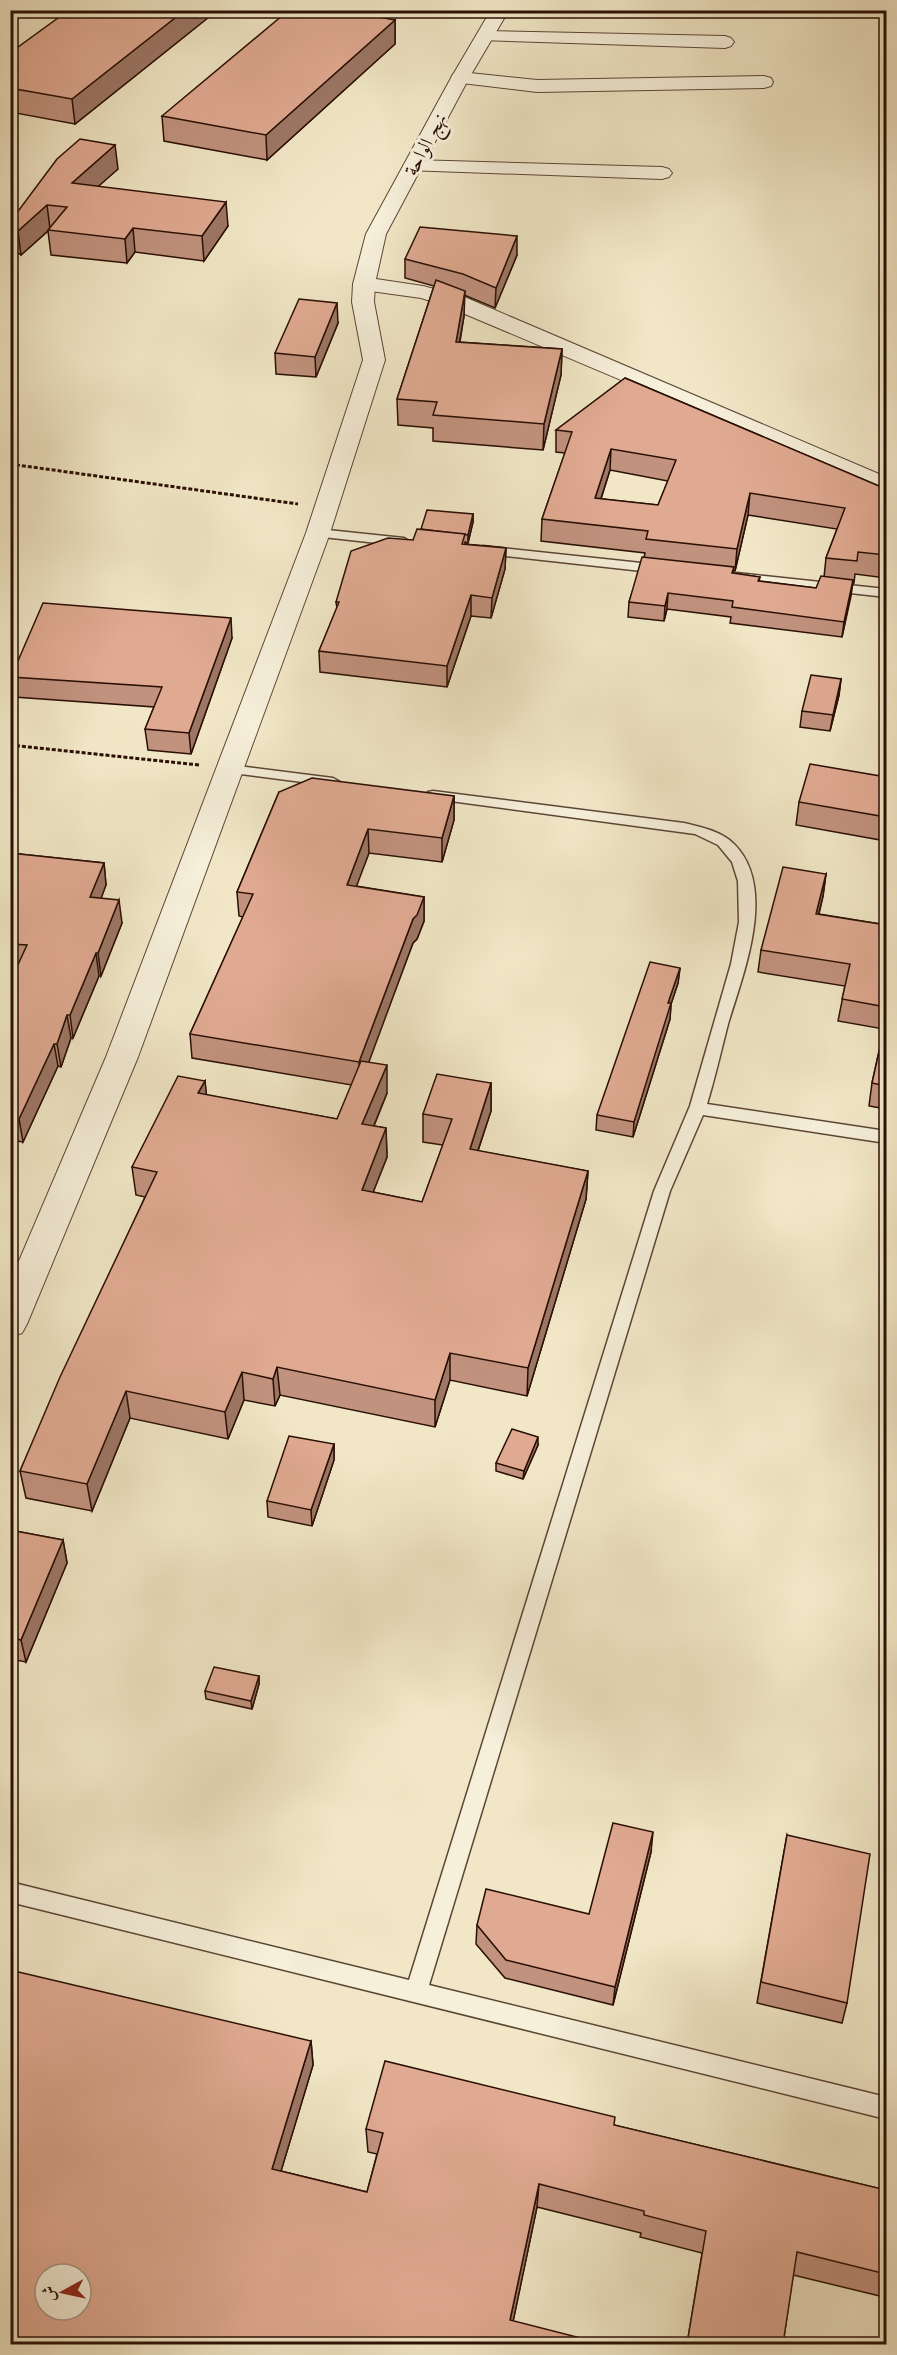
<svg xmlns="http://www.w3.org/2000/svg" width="897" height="2355" viewBox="0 0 897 2355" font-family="'Old Standard TT',Amiri,serif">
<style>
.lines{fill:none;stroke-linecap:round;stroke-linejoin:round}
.service-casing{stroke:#5c4535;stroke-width:3}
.minor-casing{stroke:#5c4535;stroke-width:2}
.tertiary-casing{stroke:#5c4535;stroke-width:2}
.path{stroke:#2a0f05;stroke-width:3;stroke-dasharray:4 2;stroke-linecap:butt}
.service{fill:#f6efda;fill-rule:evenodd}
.minor{fill:#f6efda;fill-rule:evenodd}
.tertiary{fill:#f6efda;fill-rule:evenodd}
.wall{fill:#c1927e;stroke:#2a0f05;stroke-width:1.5;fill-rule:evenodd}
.shaded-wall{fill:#9d7766;stroke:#2a0f05;stroke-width:1.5}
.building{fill:#e0aa92;stroke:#2a0f05;stroke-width:1.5;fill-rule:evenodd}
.labels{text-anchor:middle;stroke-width:6;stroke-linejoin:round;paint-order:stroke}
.far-street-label{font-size:20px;fill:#2a0f05;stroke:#f6efda}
</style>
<rect width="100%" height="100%" fill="#f1e7c6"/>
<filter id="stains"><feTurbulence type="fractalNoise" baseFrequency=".00333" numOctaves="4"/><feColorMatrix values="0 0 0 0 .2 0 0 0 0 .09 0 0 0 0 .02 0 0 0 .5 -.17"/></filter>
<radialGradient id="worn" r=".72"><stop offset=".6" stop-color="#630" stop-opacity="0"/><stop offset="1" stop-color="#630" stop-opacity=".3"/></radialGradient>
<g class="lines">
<!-- service casing -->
<g class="service-casing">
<g id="service">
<polygon points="318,529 404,538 410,542 404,546 314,536 312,533"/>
<polygon points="483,546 660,565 666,569 660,573 479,553 477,550 479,547"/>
<polygon points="737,573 886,589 886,597 733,580 731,577"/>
<polygon points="230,765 333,778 340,782 333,786 225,772 223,769 225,766"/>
<path d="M 433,791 L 684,823 C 701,827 721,831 734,844 C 778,888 743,974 728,1024 C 721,1051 715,1078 707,1104 L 886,1131 L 886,1143 L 703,1115 L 670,1191 L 429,1985 L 886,2097 L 886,2119 L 10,1902 L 10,1882 L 409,1980 L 654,1191 L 690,1106 L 731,964 L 739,922 L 738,881 L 732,862 L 718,845 L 695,834 L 428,798 L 426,795 L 428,792 Z"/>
</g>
</g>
<!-- minor casing -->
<g class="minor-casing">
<g id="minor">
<polygon points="486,31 725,36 731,38 734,42 731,46 725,48 480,40 477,36 480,32"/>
<polygon points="460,72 537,80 764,76 771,78 773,82 771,86 764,88 537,92 453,82 451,78 453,74"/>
<polygon points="413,160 662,167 669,169 672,173 669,177 662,179 406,170 403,166 406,162"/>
<polygon points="364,278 372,279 375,284 374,302 385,360 330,533 138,1057 27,1324 22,1333 10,1337 10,1282 106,1057 306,533 363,360 352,302 353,284 356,279"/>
</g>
</g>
<!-- tertiary casing -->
<g class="tertiary-casing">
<polygon id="tertiary" points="491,10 509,10 469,78 386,234 376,279 423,286 462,296 886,477 886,492 446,306 421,298 356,289 353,284 366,234 451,78"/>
</g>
<!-- path -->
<g class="path">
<polyline points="10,464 298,504"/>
<polyline points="10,745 199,765"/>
</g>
<!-- service -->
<use href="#service" class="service"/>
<!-- minor -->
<use href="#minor" class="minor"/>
<!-- tertiary -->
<use href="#tertiary" class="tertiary"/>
</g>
<!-- wall -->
<g class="wall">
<polygon points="214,13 75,124 10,112 10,53"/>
<polygon points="395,20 395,44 267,160 164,141 162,116"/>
<polygon points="118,169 98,186 228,226 204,261 135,252 127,263 51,255 48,231 21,255 12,248 10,233 10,222"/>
<polygon points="517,255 495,308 464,295 464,316 460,342 562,349 561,375 543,450 433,441 433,428 398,425 397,399 434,286 405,278 405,259"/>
<polygon points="338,323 316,377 276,374 275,353"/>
<path d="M 625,378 L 886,489 L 886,578 L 855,574 L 854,583 L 853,583 L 842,637 L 730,623 L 731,617 L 667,609 L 664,621 L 628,617 L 629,602 L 644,558 L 645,553 L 541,541 L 542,519 L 565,453 L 556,452 L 556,430 ZM 610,470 L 668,481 L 658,505 L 601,499 ZM 748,515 L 837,529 L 826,558 L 824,577 L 816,588 L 759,581 L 760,577 L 733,573 L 733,571 L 735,571 Z"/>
<polygon points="473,514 473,522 468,543 465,542 465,544 506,548 505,569 491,618 471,616 447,687 320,672 319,651 337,608 336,602 413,540 421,529"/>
<polygon points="232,638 191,754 148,750 145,729 154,707 14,697 11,677"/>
<polygon points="841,679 839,695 830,731 800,727 802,711"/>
<polygon points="886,777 886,841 796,825 799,802"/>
<polygon points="279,792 454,796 454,820 442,862 369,853 356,886 424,897 424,921 417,939 413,943 368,1062 387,1093 374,1126 386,1128 387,1157 373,1192 422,1202 443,1145 423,1142 423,1114 491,1083 491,1111 478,1151 588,1171 586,1199 527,1396 450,1380 435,1427 280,1395 275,1406 244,1400 228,1439 130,1418 92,1511 26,1498 20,1471 145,1197 136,1195 132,1167 205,1081 206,1095 337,1119 352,1085 192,1058 190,1034 243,917 239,916 237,892"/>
<polygon points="10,853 104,863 106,885 101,898 122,923 101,976 99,976 73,1038 71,1038 61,1067 58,1066 23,1142 10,1140 10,982 17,966 10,966"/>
<polygon points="826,874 823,896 819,914 886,925 886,1109 869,1106 872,1083 884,1029 838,1021 845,986 758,972 761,950"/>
<polygon points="680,968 678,983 671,1004 670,1019 633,1137 596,1130 597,1115"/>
<polygon points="334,1444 334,1460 312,1526 268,1517 267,1501"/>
<polygon points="538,1445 523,1479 496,1471 496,1463"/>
<polygon points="10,1530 63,1540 67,1563 26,1662 10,1659"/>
<polygon points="259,1676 259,1684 252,1709 206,1699 205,1691"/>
<polygon points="787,1835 847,2003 842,2023 757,2003"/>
<polygon points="651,1852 613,2005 505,1978 476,1944 477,1925 589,1914"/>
<polygon points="311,2041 313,2065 281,2171 367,2192 377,2154 368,2152 366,2129 614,2125 886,2190 886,2277 880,2296 793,2275 783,2344 687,2344 702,2253 640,2237 641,2233 537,2207 513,2321 10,2344"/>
</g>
<!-- shaded-wall -->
<g class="shaded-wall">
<polygon points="185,10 214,10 214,13 75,124 72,99"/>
<polygon points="395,20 395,44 267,160 266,135"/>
<polygon points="115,145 118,169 75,207 72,183"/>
<polygon points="226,202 228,226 204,261 202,236"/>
<polygon points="47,205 50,229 21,255 18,231"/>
<polygon points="133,228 135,252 127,263 125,239"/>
<polygon points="517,236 517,255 495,308 496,288"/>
<polygon points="14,265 16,284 10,293 10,270"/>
<polygon points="465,291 464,316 455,367 456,342"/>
<polygon points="337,303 338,323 316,377 315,357"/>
<polygon points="562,349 561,375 543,450 544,424"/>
<polygon points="611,449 610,470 594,520 595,498"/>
<polygon points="750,493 748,515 735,571 737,549"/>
<polygon points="473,514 473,522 468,543 468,535"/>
<polygon points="506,548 505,569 491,618 492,598"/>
<polygon points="853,580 851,596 842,637 844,622"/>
<polygon points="668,593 667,609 664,621 665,606"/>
<polygon points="471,595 471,616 447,687 447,666"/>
<polygon points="231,618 232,638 191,754 189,733"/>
<polygon points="841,679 839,695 830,731 833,715"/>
<polygon points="454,796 454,820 442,862 442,838"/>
<polygon points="368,829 369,853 348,909 347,885"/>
<polygon points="104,863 106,885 93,920 90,897"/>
<polygon points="826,874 823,896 813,936 816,914"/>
<polygon points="424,897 424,921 417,939 413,943 360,1086 359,1062 413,919"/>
<polygon points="119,900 122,923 101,976 98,953"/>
<polygon points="96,953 99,976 73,1038 70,1015"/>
<polygon points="680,968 678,983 671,1004 670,1019 633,1137 634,1122 668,1003"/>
<polygon points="67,1015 71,1038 61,1067 57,1044"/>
<polygon points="54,1044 58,1066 23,1142 19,1119"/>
<polygon points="387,1065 387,1093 363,1152 362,1124"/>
<polygon points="205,1081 208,1109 198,1093"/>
<polygon points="491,1083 491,1111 469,1177 470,1149"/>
<polygon points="386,1128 387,1157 363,1218 362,1190"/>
<polygon points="588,1171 586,1199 527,1396 528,1368"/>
<polygon points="450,1353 450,1380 435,1427 435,1400"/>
<polygon points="277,1367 280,1395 275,1406 273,1379"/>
<polygon points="242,1372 244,1400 228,1439 225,1412"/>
<polygon points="126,1391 130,1418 92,1511 87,1484"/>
<polygon points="538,1437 538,1445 523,1479 524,1471"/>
<polygon points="334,1444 334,1460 312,1526 311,1510"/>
<polygon points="63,1540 67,1563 26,1662 21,1640"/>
<polygon points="259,1676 259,1684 252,1709 251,1701"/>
<polygon points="653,1832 651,1852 613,2005 615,1987"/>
<polygon points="311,2041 313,2065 275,2191 272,2169"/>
<polygon points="539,2184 537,2207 509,2341 510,2320"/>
</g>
<!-- building -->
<g class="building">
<polygon points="69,10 185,10 72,99 10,88 10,53"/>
<polygon points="289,10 341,10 395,20 266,135 162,116"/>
<polygon points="80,139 115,145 72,183 226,202 202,236 133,228 125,239 48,230 67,207 47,205 18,231 10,225 10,222 57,159"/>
<polygon points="420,227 517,236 496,288 463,274 405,259"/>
<polygon points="436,280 465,291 456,342 562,349 544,424 433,415 437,402 397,399"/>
<polygon points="299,299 337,303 315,357 275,353"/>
<path d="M 625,378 L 886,489 L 886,555 L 858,552 L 857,561 L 826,558 L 845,508 L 750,493 L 737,549 L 646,539 L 648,531 L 542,519 L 572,432 L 556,430 ZM 611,449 L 676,460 L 658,505 L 595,498 Z"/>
<polygon points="427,510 473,514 468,535 421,529"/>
<polygon points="417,529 465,534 462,544 506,548 492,598 471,595 447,666 319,651 339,602 336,602 351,551 388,538 413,540"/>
<polygon points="642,557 734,567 732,573 760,577 758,581 816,588 821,576 853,580 844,622 732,607 733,601 668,593 665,606 629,602"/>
<polygon points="43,603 231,618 189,733 145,729 162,687 11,677"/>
<polygon points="811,675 841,679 833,715 802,711"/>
<polygon points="810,764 886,777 886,817 799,802"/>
<polygon points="312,778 454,796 442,838 368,829 347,885 424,897 417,915 413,919 359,1062 190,1034 253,894 237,892 279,792"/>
<polygon points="10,853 104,863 90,897 119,900 98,953 96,953 70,1015 67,1015 57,1044 54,1044 19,1119 10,1118 10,982 27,945 10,944"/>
<polygon points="783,867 826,874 816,914 886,925 886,1007 842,999 850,964 761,950"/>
<polygon points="650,962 680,968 668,1003 671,1003 634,1122 597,1115"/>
<polygon points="886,1020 886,1086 872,1083"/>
<polygon points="361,1061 387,1065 362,1124 386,1128 362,1190 422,1202 452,1119 423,1114 437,1074 491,1083 470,1149 588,1171 528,1368 450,1353 435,1400 277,1367 273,1379 242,1372 225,1412 126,1391 87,1484 20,1471 60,1377 157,1172 132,1167 178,1076 205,1081 198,1093 337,1119"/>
<polygon points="512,1429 538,1437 524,1471 496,1463"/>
<polygon points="289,1436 334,1444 311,1510 267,1501"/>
<polygon points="10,1530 63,1540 21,1640 10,1637"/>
<polygon points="214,1667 259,1676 251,1701 205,1691"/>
<polygon points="613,1823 653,1832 615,1987 506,1960 477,1925 486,1889 589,1914"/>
<polygon points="787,1835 870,1854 847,2003 761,1982"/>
<path d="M 10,1970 L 311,2041 L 272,2169 L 367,2192 L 383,2133 L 366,2129 L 385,2061 L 615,2117 L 614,2125 L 886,2190 L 886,2274 L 797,2252 L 783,2344 L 687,2344 L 706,2231 L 644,2215 L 644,2211 L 539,2184 L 510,2320 L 604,2344 L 10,2344 ZM 45,2274 L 81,2274 L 81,2310 L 45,2310 Z"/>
</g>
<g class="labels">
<!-- far-street labels -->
<g class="far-street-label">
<text transform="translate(425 144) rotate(-62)" y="7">نهج الواحة</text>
</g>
</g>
<!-- margin -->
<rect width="897" height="2355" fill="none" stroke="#f1e7c6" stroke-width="36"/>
<rect x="12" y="12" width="873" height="2331" fill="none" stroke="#2a0f05" stroke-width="3"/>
<rect x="18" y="18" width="861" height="2319" fill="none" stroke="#2a0f05" stroke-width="1.5"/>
<!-- north arrow -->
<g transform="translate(63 2292) rotate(262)"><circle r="28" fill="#f6efda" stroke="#a49585" stroke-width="1.5"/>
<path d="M0-4.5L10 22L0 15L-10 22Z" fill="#8f2418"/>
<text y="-9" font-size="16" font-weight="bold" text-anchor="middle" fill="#2a0f05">ش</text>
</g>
<rect width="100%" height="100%" filter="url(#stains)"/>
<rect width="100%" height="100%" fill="url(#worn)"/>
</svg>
